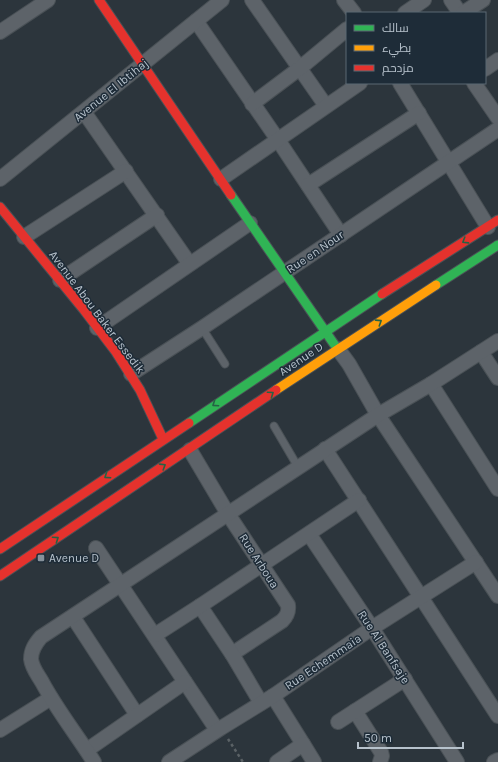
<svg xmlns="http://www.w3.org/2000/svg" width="498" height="762" viewBox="0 0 498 762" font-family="Karla,Cairo,sans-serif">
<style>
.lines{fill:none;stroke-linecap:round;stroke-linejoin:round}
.lane-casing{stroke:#4a5156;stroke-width:9}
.street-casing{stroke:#4a5156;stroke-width:16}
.fast-casing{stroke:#4a5156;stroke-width:11}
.slow-casing{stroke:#4a5156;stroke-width:11}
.jam-casing{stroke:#4a5156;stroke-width:11}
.path{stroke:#5b6266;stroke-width:2.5;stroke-dasharray:3 3;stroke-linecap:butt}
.lane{stroke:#5d6369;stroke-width:7}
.street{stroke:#5d6369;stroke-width:14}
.fast{stroke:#30b455;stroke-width:9}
.slow{stroke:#ff9f0a;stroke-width:9}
.jam{stroke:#e5322d;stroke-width:9}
.oneway{stroke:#256244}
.poi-dot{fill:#86919a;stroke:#1e2c38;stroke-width:1.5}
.labels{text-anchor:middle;stroke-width:3;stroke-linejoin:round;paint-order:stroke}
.street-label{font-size:12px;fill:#b7c2cc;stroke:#1e2c38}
.poi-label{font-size:12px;fill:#b7c2cc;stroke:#1e2c38;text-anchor:start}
</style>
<rect width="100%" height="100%" fill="#2c353c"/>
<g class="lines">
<!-- lane casing -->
<g class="lane-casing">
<g id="lane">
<polyline points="202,328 225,364"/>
<polyline points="274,426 298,467"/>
</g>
</g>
<!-- street casing -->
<g class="street-casing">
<g id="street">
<polyline points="252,0 326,106"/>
<polyline points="344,0 354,13"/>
<polyline points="451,0 460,13"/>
<polyline points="405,13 424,0"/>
<polyline points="463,13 483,0"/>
<polyline points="196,21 278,140 341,235"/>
<polyline points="0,32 48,0"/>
<polyline points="485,69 498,60"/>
<polyline points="400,83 488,227"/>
<polyline points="474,83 498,118"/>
<polyline points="252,104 300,68 347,29"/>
<polyline points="84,112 189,263"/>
<polyline points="0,179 222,0"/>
<polyline points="221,179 360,83"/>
<polyline points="308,185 419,113"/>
<polyline points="24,237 126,171"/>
<polyline points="60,280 157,215"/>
<polyline points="97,328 250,223"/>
<polyline points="338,349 349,364 378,415 498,596"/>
<polyline points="481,352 498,378"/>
<polyline points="131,374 202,328 498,129"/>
<polyline points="431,384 498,489"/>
<polyline points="325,449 498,716"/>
<path d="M 190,450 L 228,514 L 288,605 C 289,612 287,616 282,621 L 232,654"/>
<polyline points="309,534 372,628 457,762"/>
<polyline points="96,548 217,730"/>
<polyline points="200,606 232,654 261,703"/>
<polyline points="73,617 137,715"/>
<polyline points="155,635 200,606 359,500"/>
<polyline points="273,696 303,744"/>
<polyline points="355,711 381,752 382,756 380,762"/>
<polyline points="338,722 405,679"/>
<polyline points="0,730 51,698"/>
<polyline points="87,750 185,682"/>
<path d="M 94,762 C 77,735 57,710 42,682 C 38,675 32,668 31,659 C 31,650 35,644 41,637 L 378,415 L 431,384 L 498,341"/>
<polyline points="169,762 221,728 273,696 372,628 476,562"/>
<polyline points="277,762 303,744 314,762"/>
<polyline points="494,762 498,760"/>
</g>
</g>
<!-- fast casing -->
<g class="fast-casing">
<g id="fast">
<polyline points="231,195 334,344"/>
<polyline points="436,285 498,245"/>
<polyline points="189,423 382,294"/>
</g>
</g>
<!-- slow casing -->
<g class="slow-casing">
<polyline id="slow" points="276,390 436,285"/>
</g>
<!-- jam casing -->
<g class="jam-casing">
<g id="jam">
<polyline points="99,0 231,195"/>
<polyline points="0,207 84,310 116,352 140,390 163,439"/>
<polyline points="382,294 498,220"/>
<polyline points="0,549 189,423"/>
<polyline points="0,576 276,390"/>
</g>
</g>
<!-- path -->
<polyline class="path" points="228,739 243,762"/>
<!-- lane -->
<use href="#lane" class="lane"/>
<!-- street -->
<use href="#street" class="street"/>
<!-- fast -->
<use href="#fast" class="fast"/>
<!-- slow -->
<use href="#slow" class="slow"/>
<!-- jam -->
<use href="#jam" class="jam"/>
</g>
<!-- one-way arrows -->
<defs><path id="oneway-chevron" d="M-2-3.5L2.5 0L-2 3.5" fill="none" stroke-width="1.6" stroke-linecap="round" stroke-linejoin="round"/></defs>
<g class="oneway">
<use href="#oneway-chevron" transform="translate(465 241) rotate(148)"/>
<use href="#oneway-chevron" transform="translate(379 322) rotate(-33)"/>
<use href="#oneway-chevron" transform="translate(271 394) rotate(-35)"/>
<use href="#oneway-chevron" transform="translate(215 404) rotate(146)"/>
<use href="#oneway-chevron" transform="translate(163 466) rotate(-32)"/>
<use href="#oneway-chevron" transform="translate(107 476) rotate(146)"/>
<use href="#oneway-chevron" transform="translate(56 539) rotate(-34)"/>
</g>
<!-- markers -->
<rect class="poi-dot" x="37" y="554" width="8" height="8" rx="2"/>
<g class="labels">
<!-- street labels -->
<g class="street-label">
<text transform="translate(111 90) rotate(-39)" y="4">Avenue El Ibtihaj</text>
<text transform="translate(315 252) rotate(-34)" y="4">Rue en Nour</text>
<text transform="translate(97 312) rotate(53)" y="4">Avenue Abou Baker Essedik</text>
<text transform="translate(301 359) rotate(-34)" y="4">Avenue D</text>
<text transform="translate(259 561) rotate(57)" y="4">Rue Arboua</text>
<text transform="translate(384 647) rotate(57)" y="4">Rue Al Banfsaje</text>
<text transform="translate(323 662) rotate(-34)" y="4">Rue Echemmaia</text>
</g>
<!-- poi labels -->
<g class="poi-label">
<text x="49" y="562">Avenue D</text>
</g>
</g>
<!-- legend -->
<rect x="346" y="12" width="140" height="72" fill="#1e2c38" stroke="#5b6873"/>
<rect x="354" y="25" width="20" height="6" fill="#30b455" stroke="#5b6873"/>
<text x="382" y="32" font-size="12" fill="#b7c2cc">سالك</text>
<rect x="354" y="45" width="20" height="6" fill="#ff9f0a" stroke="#5b6873"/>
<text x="382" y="52" font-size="12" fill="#b7c2cc">بطيء</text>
<rect x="354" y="65" width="20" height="6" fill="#e5322d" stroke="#5b6873"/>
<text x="382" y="72" font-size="12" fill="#b7c2cc">مزدحم</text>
<!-- scale -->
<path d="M358 742v6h105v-6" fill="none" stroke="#b7c2cc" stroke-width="2"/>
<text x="364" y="742" font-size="12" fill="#b7c2cc" stroke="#1e2c38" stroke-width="3" paint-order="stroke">50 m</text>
</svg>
